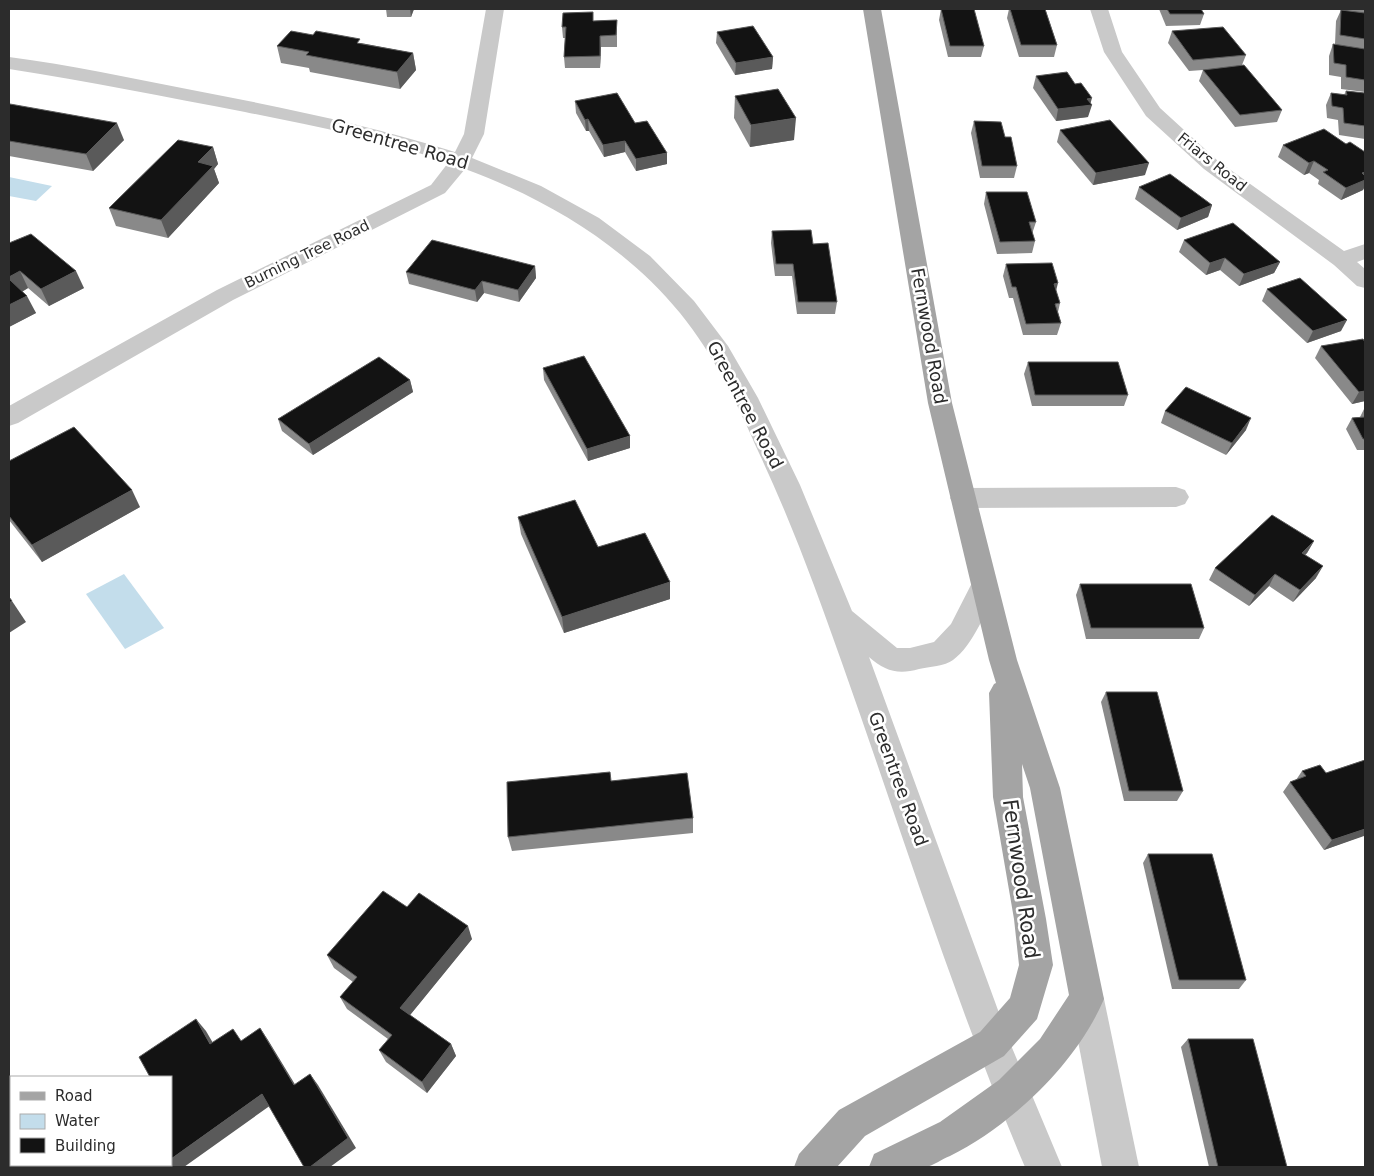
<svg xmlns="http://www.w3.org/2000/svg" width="1374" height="1176" viewBox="0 0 1374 1176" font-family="'DejaVu Sans',sans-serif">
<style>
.water{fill:#c3ddeb}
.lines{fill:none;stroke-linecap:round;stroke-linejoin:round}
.minor{fill:#c9c9c9;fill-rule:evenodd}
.major{fill:#a4a4a4;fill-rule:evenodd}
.wall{fill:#898989}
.shaded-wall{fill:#5a5a5a}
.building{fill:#131313;stroke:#5a5a5a}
.labels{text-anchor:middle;stroke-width:5;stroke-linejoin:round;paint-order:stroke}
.far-street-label{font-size:15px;fill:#2c2c2c;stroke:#fff}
.street-label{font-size:18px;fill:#2c2c2c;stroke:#fff}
.near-street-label{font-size:21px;fill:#2c2c2c;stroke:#fff}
</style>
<rect width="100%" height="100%" fill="#fff"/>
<!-- water -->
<g class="water">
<polygon points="9,177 52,186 36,201 9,196"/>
<polygon points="124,574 164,628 125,649 86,594"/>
</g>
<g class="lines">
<!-- minor -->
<g class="minor">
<path d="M 486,9 L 504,9 L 484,134 L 472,158 L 541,186 L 599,218 L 650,256 L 694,301 L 728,346 L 758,398 L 800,485 L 852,611 L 897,648 L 910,648 L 934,642 L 951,624 L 974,579 L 984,576 L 994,579 L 998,587 C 987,609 973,646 953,660 C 945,666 929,667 919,669 C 898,675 885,671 869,657 L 1010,1043 L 1062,1167 L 1025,1167 C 955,1003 902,832 842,663 C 817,592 791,521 759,453 C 737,403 714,355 680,313 C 624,245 547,199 465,169 L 445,193 L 233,300 L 18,423 L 9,426 L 9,406 L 217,290 L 431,185 L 448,163 C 383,139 313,126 245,112 C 166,97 88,81 9,69 L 9,57 C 70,65 131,78 192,90 C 281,107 369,125 455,152 L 464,134 Z"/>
<polygon points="1090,9 1108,9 1122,52 1160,108 1218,161 1344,251 1365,244 1365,259 1357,262 1365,269 1365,288 1357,286 1334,265 1204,169 1146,116 1104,52"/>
<polygon points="1176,487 1185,490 1189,497 1185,504 1176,507 963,508 954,505 950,498 954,491 963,488"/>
<polygon points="1087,982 1099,987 1104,999 1139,1167 1102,1167 1070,999 1075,987"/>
</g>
<!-- major -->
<path class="major" d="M 863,9 L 881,9 L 952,403 L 1017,660 L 1060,788 L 1104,999 C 1077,1063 1011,1126 950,1156 C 942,1159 933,1166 926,1167 C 908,1170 887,1167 869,1167 L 874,1154 L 940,1122 L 999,1080 L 1040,1039 L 1069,995 L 1030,788 L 1022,764 L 1023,797 L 1046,919 L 1053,965 L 1037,1019 L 1004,1056 L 865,1136 L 837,1167 L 794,1167 L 799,1154 L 839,1110 L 980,1032 L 1010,998 L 1019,965 L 1014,919 L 993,797 L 989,693 L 994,684 L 996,683 L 989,660 L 928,403 Z"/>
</g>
<!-- wall -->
<g class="wall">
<polygon points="386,9 414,9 411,17 387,17"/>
<polygon points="941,9 984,46 981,57 948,57 939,20"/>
<polygon points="1009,9 1045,9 1057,45 1054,57 1019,57 1007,18"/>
<polygon points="1159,9 1201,9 1204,14 1200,25 1166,26"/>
<polygon points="1344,9 1365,9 1365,92 1341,89 1341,77 1329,75 1329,56 1333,44 1335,44 1336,21 1341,10 1344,10"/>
<polygon points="617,20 617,47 601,47 600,68 565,68 564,57 565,38 563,38 562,27 593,21"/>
<polygon points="1172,31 1246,55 1242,65 1282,110 1277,122 1235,127 1199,81 1203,70 1189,71 1168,43"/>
<polygon points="717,32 773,57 772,69 735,75 716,43"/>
<polygon points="361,43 413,53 416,70 400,89 310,72 309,68 281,63 277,46"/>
<polygon points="1036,76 1075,84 1088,117 1056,121 1033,88"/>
<polygon points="1346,91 1365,93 1365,139 1339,135 1338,120 1327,118 1326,105 1331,93 1344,95"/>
<polygon points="735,96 794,140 750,147 734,118"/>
<polygon points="575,101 635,123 667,164 636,171 625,152 604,157 589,131 586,131 576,113"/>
<polygon points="9,105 124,140 93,171 9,156"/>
<polygon points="974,121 1005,137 1017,166 1014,178 980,178 971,133"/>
<polygon points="1060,130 1145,175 1093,185 1057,142"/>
<polygon points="1346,144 1365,152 1365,186 1363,190 1341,200 1318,184 1319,180 1309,173 1304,175 1278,157 1283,145"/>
<polygon points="213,147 218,164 214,169 219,183 168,238 116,226 109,208"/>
<polygon points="1139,187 1212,205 1208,217 1177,230 1135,199"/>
<polygon points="986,192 1036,222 1032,234 1035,241 1032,253 997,254 984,204"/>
<polygon points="772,231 813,244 837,302 835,314 797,314 792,276 775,276 771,243"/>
<polygon points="1184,240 1280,262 1274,273 1239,286 1220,270 1206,275 1179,252"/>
<polygon points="9,243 84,288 49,306 28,288 22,292 36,313 9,327"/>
<polygon points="1006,264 1056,291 1060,303 1058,312 1061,323 1057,335 1023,335 1013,298 1009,298 1003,276"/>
<polygon points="535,266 536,278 519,302 484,293 477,302 409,284 406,272"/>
<polygon points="1267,289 1341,331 1307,343 1262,301"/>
<polygon points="1365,342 1365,401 1352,404 1315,358 1321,346"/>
<polygon points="1028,362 1128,395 1124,406 1032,406 1024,374"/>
<polygon points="543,368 630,448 588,461 544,380"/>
<polygon points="410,380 413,392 313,455 282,431 278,419"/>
<polygon points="1365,407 1365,450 1357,450 1346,429 1352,418 1360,417"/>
<polygon points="1165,411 1246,430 1226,455 1161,423"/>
<polygon points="9,461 140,507 42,562 9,520"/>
<polygon points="518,517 598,547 670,582 670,599 564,633 521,534"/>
<polygon points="1314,541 1307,553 1305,555 1316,578 1293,602 1269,586 1249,606 1209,580 1215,568"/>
<polygon points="1080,584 1204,628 1199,639 1086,639 1076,595"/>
<polygon points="1106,692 1183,791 1177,801 1124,801 1101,702"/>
<polygon points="1365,760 1365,835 1324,850 1283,792 1290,782 1296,780 1302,771 1326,773"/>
<polygon points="611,781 693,818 693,833 512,851 508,837"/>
<polygon points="1148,854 1246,980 1239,989 1172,989 1143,863"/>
<polygon points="407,907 472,939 410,1015 451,1044 456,1056 427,1093 386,1062 379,1050 388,1039 347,1009 340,997 353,982 334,968 327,955"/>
<polygon points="1188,1039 1287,1167 1209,1167 1181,1047"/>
</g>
<!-- shaded-wall -->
<g class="shaded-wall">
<polygon points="410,9 414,9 411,17"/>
<polygon points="600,36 601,47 600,68"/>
<polygon points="413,53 416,70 400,89 397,72"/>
<polygon points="773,57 772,69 735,75 736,63"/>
<polygon points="1092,98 1090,105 1092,105 1088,117 1056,121 1058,109 1087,99"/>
<polygon points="796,118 794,140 750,147 751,125"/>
<polygon points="588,119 589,131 586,131 585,120"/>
<polygon points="117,123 124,140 93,171 86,154"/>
<polygon points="625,141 625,152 604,157 603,145"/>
<polygon points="213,147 218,164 214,169 219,183 168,238 161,220 198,162"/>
<polygon points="667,153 667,164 636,171 636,159"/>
<polygon points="1314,161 1309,173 1304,175 1309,163"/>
<polygon points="1149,163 1145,175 1093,185 1096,173"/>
<polygon points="1365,172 1365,186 1363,190 1341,200 1346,188 1362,173"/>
<polygon points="1212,205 1208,217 1177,230 1181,218"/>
<polygon points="1225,258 1220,270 1206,275 1210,263"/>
<polygon points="1280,262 1274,273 1239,286 1244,274"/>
<polygon points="535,266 536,278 519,302 518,290"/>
<polygon points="20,271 28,288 16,295 9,281 9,277"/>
<polygon points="76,271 84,288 49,306 41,289"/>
<polygon points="482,281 484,293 477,302 475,290"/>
<polygon points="1058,283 1055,295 1054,284"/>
<polygon points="27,296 36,313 9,327 9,305"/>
<polygon points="1347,320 1341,331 1307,343 1313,331"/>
<polygon points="410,380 413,392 313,455 309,444"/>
<polygon points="1365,391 1365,401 1352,404 1359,392"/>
<polygon points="1251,418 1246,430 1226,455 1232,443"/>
<polygon points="630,436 630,448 588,461 587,449"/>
<polygon points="132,490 140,507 42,562 32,545"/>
<polygon points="1314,541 1307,553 1295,564 1302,553"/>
<polygon points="1323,566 1316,578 1293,602 1300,590"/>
<polygon points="1275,574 1269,586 1249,606 1255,595"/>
<polygon points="670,582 670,599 564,633 562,617"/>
<polygon points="12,601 26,622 9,633 9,603"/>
<polygon points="1365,829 1365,835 1364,836 1324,850 1332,840"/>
<polygon points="468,926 472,939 406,1020 400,1008"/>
<polygon points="196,1019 206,1031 220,1055 210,1044"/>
<polygon points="260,1028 268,1040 302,1096 294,1085"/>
<polygon points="451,1044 456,1056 427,1093 422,1082"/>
<polygon points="310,1074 318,1085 356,1148 330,1167 310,1167"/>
<polygon points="262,1094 271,1105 184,1167 171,1167 168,1165 171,1165 171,1159"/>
</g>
<!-- building -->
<g class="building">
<polygon points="941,9 974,9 984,46 950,46"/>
<polygon points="1010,9 1045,9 1057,45 1021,45"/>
<polygon points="1167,9 1201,9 1204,14 1170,14"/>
<polygon points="1341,10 1365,13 1365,39 1340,35"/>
<polygon points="593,12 593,21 617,20 616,35 600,36 600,56 564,57 566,27 562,27 563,13"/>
<polygon points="753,26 773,57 736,63 717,32"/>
<polygon points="1223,27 1246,55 1193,60 1172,31"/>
<polygon points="291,31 313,35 316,31 360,39 357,43 413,53 397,72 306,55 309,52 277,46"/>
<polygon points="1333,44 1365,49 1365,80 1346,77 1346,65 1334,63"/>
<polygon points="1244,65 1282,110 1240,115 1203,70"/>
<polygon points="1067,72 1075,84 1081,83 1092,98 1087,99 1092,105 1058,109 1036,76"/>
<polygon points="778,89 796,118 751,125 735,96"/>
<polygon points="1346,91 1365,93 1365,126 1344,123 1343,108 1332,106 1331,93 1347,95"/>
<polygon points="617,93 635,123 647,121 667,153 636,159 625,141 603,145 588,119 585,120 575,101"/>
<polygon points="10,104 117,123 86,154 9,141 9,105"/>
<polygon points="1110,120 1149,163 1096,173 1060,130"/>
<polygon points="974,121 1001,122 1005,137 1011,137 1017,166 982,166"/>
<polygon points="1324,129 1346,144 1350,142 1365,152 1365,172 1362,173 1365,176 1365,180 1346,188 1323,172 1328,170 1314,161 1309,163 1283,145"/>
<polygon points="178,140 213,147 198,162 213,166 161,220 109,208"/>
<polygon points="1170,174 1212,205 1181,218 1139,187"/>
<polygon points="986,192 1027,192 1036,222 1029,222 1035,241 1000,242"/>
<polygon points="1233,223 1280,262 1244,274 1225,258 1210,263 1184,240"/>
<polygon points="811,230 813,244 828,243 837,302 798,302 793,264 776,264 772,231"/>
<polygon points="31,234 76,271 41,289 20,271 9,277 9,243"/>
<polygon points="432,240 535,266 518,290 482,281 475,290 406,272"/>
<polygon points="1052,263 1058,283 1054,284 1060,303 1055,304 1061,323 1026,324 1016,287 1012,287 1006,264"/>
<polygon points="1300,278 1347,320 1313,331 1267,289"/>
<polygon points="9,279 27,296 9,305"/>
<polygon points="1363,339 1365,342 1365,391 1359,392 1321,346"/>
<polygon points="584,356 630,436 587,449 543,368"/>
<polygon points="379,357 410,380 309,444 278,419"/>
<polygon points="1028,362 1118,362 1128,395 1035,395"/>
<polygon points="1186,387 1251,418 1232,443 1165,411"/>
<polygon points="1365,417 1365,439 1363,439 1352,418"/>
<polygon points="74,427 132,490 32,545 9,516 9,461"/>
<polygon points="575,500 598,547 645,533 670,582 562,617 518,517"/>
<polygon points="1272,515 1314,541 1302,553 1323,566 1300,590 1275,574 1255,595 1215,568"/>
<polygon points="1080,584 1191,584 1204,628 1091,628"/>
<polygon points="9,597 12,601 9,603"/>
<polygon points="1106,692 1157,692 1183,791 1129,791"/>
<polygon points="1365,760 1365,829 1332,840 1290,782 1306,776 1302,771 1320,765 1326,773"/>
<polygon points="610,772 611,781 687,773 693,818 508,837 507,782"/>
<polygon points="1148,854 1212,854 1246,980 1179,980"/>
<polygon points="383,891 407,907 419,893 468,926 400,1008 451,1044 422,1082 379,1050 392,1035 340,997 357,977 327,955"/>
<polygon points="196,1019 210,1044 233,1029 241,1041 260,1028 294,1085 310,1074 348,1138 310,1167 304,1167 262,1094 171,1159 171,1077 150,1077 139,1057"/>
<polygon points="1188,1039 1253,1039 1287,1167 1218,1167"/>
</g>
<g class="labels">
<!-- far-street labels -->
<g class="far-street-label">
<text transform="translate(1212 162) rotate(39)" y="5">Friars Road</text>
<text transform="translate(307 254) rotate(-26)" y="5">Burning Tree Road</text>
</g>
<!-- street labels -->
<g class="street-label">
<text transform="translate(400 144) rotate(16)" y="6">Greentree Road</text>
<text transform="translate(929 336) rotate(80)" y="6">Fernwood Road</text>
<text transform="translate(745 405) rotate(62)" y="6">Greentree Road</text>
<text transform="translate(898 779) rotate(70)" y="6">Greentree Road</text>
</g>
<!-- near-street labels -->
<g class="near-street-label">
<text transform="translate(1021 879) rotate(82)" y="7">Fernwood Road</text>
</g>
</g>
<!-- border -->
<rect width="1374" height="1176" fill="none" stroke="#2c2c2c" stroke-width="20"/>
<!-- legend -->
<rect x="10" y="1076" width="162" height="90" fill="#ffffff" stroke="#ababab"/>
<rect x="20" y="1092" width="25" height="8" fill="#a4a4a4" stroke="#ababab"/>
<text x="55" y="1101" font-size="15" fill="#2c2c2c">Road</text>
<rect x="20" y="1114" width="25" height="15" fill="#c3ddeb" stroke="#ababab"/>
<text x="55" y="1126" font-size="15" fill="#2c2c2c">Water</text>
<rect x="20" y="1138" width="25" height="15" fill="#131313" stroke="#ababab"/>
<text x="55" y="1151" font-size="15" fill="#2c2c2c">Building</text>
</svg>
